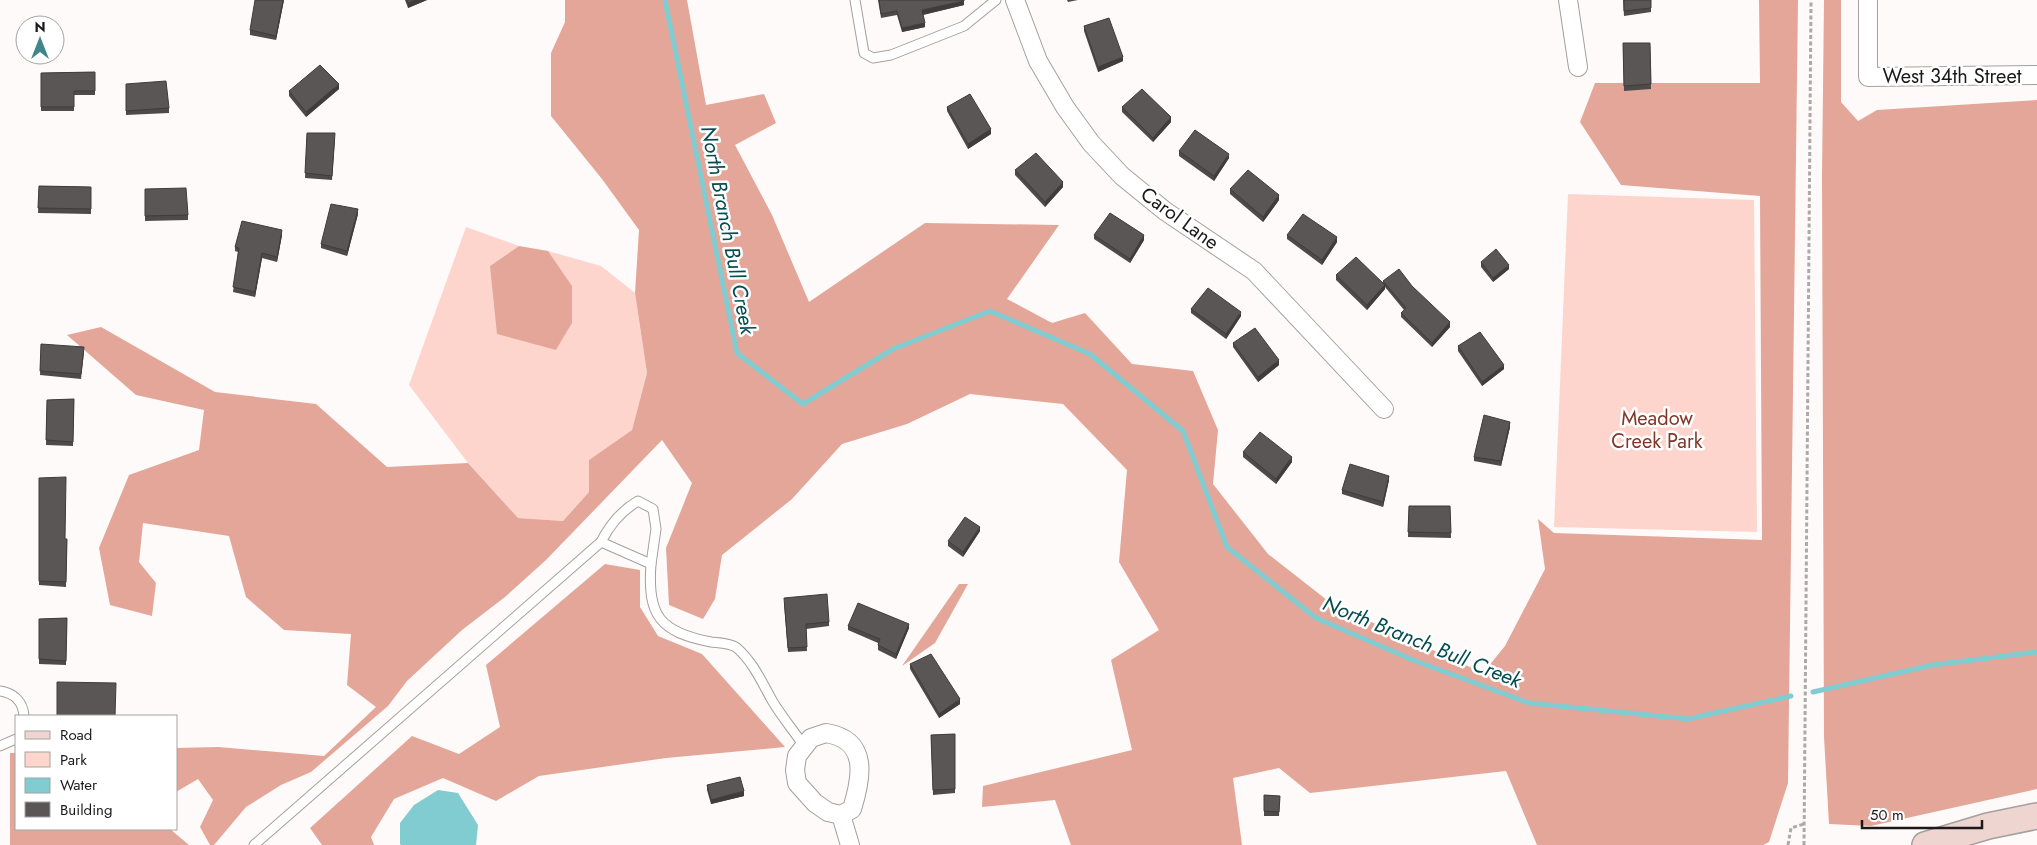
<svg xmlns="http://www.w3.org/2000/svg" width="2037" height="845" viewBox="0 0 2037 845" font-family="Jost,sans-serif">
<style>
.green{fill:#fdd5cc}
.forest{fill:#e3a698}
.water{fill:#80ccd0}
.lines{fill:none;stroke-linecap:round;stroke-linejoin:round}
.stream{stroke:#80ccd0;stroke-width:5}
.lane-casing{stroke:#a3a09f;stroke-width:11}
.street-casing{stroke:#a3a09f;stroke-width:20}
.secondary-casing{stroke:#a3a09f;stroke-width:28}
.path{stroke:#aca9a8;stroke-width:3;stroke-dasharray:4 2.5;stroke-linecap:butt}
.lane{stroke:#fff;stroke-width:9}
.street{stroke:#fff;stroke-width:18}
.secondary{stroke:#eed5d0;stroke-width:25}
.wall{fill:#4d4a49}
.shaded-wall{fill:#3e3c3c}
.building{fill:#595655;stroke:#3e3c3c}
.labels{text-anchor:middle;stroke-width:5;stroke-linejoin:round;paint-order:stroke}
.street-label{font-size:20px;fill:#1b1919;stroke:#fff}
.park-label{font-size:20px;fill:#813728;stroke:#fff}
.water-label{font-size:21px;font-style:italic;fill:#034c4f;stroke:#fff}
</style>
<rect width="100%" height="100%" fill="#fefaf9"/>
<!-- green -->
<g class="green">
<polygon points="1568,194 1754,200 1757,532 1554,527"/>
<polygon points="466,227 519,246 490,266 556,350 572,323 572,287 548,251 601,266 635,293 647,373 632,430 589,460 589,492 563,521 518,518 468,463 409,385"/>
</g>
<!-- forest -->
<g class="forest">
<polygon points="565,0 687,0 706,105 764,94 776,123 735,145 772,215 809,302 925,223 1059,225 1007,299 1052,323 1085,313 1132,364 1193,371 1218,430 1213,484 1268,554 1332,604 1483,673 1505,646 1545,569 1538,519 1554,533 1762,540 1760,196 1621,185 1580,122 1595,83 1760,83 1759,0 1798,0 1788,783 1769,842 1763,845 1537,845 1506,771 1310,793 1279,768 1233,778 1242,845 1071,845 1055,800 982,807 983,786 1132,750 1111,660 1159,630 1119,562 1127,470 1063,404 970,394 907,424 842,444 792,499 722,555 715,599 703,619 669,605 666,548 692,483 662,440 546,560 505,597 462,630 407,681 388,706 311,772 281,785 246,807 214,845 210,845 200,827 213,800 198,779 176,792 176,748 218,747 324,756 376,707 347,685 351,634 284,630 246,597 229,536 143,523 139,562 156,583 152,616 110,605 99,548 129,475 199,450 204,410 136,395 67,335 101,327 215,392 316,404 387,467 468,463 518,518 563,521 589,492 589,460 632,430 647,373 635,293 639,230 602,179 551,116 551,53 565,22"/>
<polygon points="1824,0 1841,0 1841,102 1858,121 1877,110 2037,100 2037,789 1871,826 1829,824 1824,737 1822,176"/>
<polygon points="519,246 548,251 572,286 572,323 556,350 497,334 490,266"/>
<polygon points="605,564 640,570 640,607 658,636 702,654 785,747 666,758 539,776 496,801 443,778 394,799 371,837 374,845 322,845 310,828 412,736 459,754 500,727 486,665"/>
<polygon points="959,584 968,584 935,643 902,666"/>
<polygon points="10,753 16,753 16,829 170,829 189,845 10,845"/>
</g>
<!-- water -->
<polygon class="water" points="438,790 458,793 478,825 476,845 401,845 400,844 400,823 414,805"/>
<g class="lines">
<!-- stream -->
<g class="stream">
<polyline points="665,0 737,353 803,404 893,349 990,311 1090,354 1183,431 1227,547 1316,618 1413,660 1529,703 1688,719 1791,696"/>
<polyline points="1813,692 1933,665 2037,652"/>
</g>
<!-- lane casing -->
<g class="lane-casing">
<g id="lane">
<polyline points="855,0 864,53 873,58 891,55 964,26 996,0"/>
<path d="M 601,542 C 610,524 621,511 638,501 L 653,509 L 656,529 L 651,564"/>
<path d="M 0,691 C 14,693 23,702 24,716"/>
<polyline points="0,746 16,739"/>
<path d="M 254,845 L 601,542 L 651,564 C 647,616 660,632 711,642 C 719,643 731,643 737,648 C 754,663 762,683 773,702 C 782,717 794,731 804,746"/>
</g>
</g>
<!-- street casing -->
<g class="street-casing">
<g id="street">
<polyline points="1015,0 1038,61 1065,107 1091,143 1122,176 1165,211 1254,271 1384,409"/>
<polyline points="1568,0 1578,67"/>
<polyline points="1868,0 1868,77 2037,75"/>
<path d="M 826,733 C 869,740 862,777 852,809 L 841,815 L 828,812 L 815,803 L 797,783 L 795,770 L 797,756 L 811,738 Z"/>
<polyline points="841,815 850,845"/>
</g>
</g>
<!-- secondary casing -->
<g class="secondary-casing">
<polyline id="secondary" points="1925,845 1988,826 2037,816"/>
</g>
<!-- path -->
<g class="path">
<polyline points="1788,845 1791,828 1804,824"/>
<polyline points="1804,845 1811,0"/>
</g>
<!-- lane -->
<use href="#lane" class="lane"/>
<!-- street -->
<use href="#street" class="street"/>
<!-- secondary -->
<use href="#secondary" class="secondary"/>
</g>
<!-- wall -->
<g class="wall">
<polygon points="284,0 276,40 250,35 250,30"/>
<polygon points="405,0 427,0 408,8"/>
<polygon points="878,0 964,0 964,5 923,15 925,27 902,32 897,15 881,18"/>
<polygon points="1067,0 1078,0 1068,2"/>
<polygon points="1623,0 1651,0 1651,12 1624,16"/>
<polygon points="1084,26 1123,61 1098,72 1084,31"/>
<polygon points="1623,43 1650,43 1651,89 1624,91"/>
<polygon points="95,72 95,95 74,95 74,111 41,111 41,73"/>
<polygon points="126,84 169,108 169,113 126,115"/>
<polygon points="339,89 306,117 289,96 289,91"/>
<polygon points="947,107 991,134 968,149 947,111"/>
<polygon points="1122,107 1171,122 1153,142 1122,112"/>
<polygon points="307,133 335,138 332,180 305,178"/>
<polygon points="1179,151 1229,158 1214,181 1179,156"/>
<polygon points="1015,170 1063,187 1045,207 1015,175"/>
<polygon points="39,186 91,187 91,214 38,213"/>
<polygon points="145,189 188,215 188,220 145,221"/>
<polygon points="1230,189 1279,200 1263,222 1230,194"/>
<polygon points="358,214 347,256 321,248 321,244"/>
<polygon points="282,235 277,262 262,258 255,297 233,292 238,252 235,251 235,247"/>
<polygon points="1094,235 1144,240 1130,263 1094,239"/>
<polygon points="1287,235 1337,242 1322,265 1287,239"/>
<polygon points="1481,262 1509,269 1493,282 1481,267"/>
<polygon points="1336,275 1383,283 1383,281 1412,286 1450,327 1432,347 1401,317 1401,313 1404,310 1385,287 1385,289 1367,310 1336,280"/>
<polygon points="1191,309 1241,316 1226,339 1191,313"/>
<polygon points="1233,343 1279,365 1258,382 1233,347"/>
<polygon points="41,344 84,352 81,379 40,375"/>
<polygon points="1458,346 1504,369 1482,386 1458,351"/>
<polygon points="74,399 73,446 46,445 47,400"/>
<polygon points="1510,427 1501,466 1474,461 1474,457"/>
<polygon points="1243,452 1292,462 1276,484 1243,457"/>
<polygon points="39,478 65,539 67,539 66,587 39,585"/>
<polygon points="1389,480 1383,507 1342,494 1342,490"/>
<polygon points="1409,506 1450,506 1451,538 1408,537"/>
<polygon points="980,531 963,557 948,546 948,541"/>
<polygon points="784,603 829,622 829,626 806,629 807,651 788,652"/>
<polygon points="67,618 66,665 39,664 39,619"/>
<polygon points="848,626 909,628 896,659 878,650 878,643 848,630"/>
<polygon points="910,664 960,704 939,718 910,669"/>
<polygon points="955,734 955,793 933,795 931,735"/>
<polygon points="707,785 744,796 711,804 707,790"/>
<polygon points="1264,795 1280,796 1279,816 1264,816"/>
</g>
<!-- shaded-wall -->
<g class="shaded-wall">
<polygon points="283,0 284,0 276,40 276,36"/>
<polygon points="416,0 427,0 408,8 408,3"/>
<polygon points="964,1 964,5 922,15 922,10"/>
<polygon points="925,23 925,27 902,32 902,28"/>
<polygon points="1123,57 1123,61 1098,72 1098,67"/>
<polygon points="339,84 339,89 306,117 306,112"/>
<polygon points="1171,117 1171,122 1153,142 1153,138"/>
<polygon points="991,129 991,134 968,149 968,144"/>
<polygon points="1229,154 1229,158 1214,181 1214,176"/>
<polygon points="1063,182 1063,187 1045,207 1045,202"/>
<polygon points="1279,195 1279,200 1263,222 1263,217"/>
<polygon points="358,209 358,214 347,256 347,251"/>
<polygon points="282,230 282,235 277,262 277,257"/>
<polygon points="1144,235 1144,240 1130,263 1130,259"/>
<polygon points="1337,237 1337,242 1322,265 1322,260"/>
<polygon points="262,253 262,258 255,297 255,292"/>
<polygon points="1509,265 1509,269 1493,282 1493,278"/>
<polygon points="1385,285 1385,289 1367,310 1367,305"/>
<polygon points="1241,312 1241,316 1226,339 1226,334"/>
<polygon points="1450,322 1450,327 1432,347 1432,343"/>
<polygon points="1279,360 1279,365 1258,382 1258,377"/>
<polygon points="1504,365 1504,369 1482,386 1482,382"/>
<polygon points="1510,422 1510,427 1501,466 1501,461"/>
<polygon points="1292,457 1292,462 1276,484 1276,479"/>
<polygon points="1389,476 1389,480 1383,507 1383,502"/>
<polygon points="980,527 980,531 963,557 963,552"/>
<polygon points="909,624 909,628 896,659 896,654"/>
<polygon points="960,699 960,704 939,718 939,714"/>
<polygon points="744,791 744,796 711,804 711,800"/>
</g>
<!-- building -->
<g class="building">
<polygon points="255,0 283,0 276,36 250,30"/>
<polygon points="407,0 416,0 408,3"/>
<polygon points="879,0 964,0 964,1 922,10 925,23 902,28 897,11 881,14"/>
<polygon points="1624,0 1651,0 1651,8 1624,11"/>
<polygon points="1109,18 1123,57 1098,67 1084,26"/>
<polygon points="1623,43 1650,43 1651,84 1624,86"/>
<polygon points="320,65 339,84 306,112 289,91"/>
<polygon points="95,72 95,91 74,91 74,107 41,107 41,73"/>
<polygon points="166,81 169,108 126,111 126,84"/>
<polygon points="1142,89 1171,117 1153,138 1122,107"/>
<polygon points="970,94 991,129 968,144 947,107"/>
<polygon points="1195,130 1229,154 1214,176 1179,151"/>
<polygon points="307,133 335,133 332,176 305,173"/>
<polygon points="1036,153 1063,182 1045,202 1015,170"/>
<polygon points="1248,170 1279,195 1263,217 1230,189"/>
<polygon points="39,186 91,187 91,209 38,208"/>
<polygon points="186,188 188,215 145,216 145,189"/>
<polygon points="331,204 358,209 347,251 321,244"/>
<polygon points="1110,213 1144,235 1130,259 1094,235"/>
<polygon points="1303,214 1337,237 1322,260 1287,235"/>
<polygon points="242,221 282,230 277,257 262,253 255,292 233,287 239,248 235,247"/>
<polygon points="1496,249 1509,265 1493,278 1481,262"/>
<polygon points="1356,257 1385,285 1367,305 1336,275"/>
<polygon points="1399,269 1412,286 1450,322 1432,343 1401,313 1406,308 1383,281"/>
<polygon points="1208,288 1241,312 1226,334 1191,309"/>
<polygon points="1255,328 1279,360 1258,377 1233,343"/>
<polygon points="1480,332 1504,365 1482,382 1458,346"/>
<polygon points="41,344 84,347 81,374 40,371"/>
<polygon points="74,399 73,442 46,440 47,400"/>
<polygon points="1484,415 1510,422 1501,461 1474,457"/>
<polygon points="1260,432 1292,457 1276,479 1243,452"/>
<polygon points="1350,464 1389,476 1383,502 1342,490"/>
<polygon points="66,477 65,539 67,539 66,582 39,581 39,478"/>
<polygon points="1409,506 1450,506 1451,533 1408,532"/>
<polygon points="965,517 980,527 963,552 948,541"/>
<polygon points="827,594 829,622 806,624 807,647 788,648 784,598"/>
<polygon points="858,603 909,624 896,654 878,645 880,639 848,626"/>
<polygon points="67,618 66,661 39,659 39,619"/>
<polygon points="931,654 960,699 939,714 910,664"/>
<polygon points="57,682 116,683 115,716 57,716"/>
<polygon points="955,734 955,789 933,790 931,735"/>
<polygon points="740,777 744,791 711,800 707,785"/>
<polygon points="1264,795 1280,796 1279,812 1264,811"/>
</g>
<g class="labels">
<!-- street labels -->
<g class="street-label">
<text x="1952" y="83">West 34th Street</text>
<text transform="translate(1180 218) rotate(36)" y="7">Carol Lane</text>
</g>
<!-- park labels -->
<g class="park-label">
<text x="1657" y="425">Meadow<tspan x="1657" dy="23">Creek Park</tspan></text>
</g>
<!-- water labels -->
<g class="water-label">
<text transform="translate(728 230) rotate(79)" y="7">North Branch Bull Creek</text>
<text transform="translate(1422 642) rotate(22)" y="7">North Branch Bull Creek</text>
</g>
</g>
<!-- legend -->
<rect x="15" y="715" width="162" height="115" fill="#ffffff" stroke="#a4a3a3"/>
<rect x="25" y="731" width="25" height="8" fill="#eed5d0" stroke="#a4a3a3"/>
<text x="60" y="740" font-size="15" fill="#1b1919">Road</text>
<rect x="25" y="752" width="25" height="15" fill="#fdd5cc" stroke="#a4a3a3"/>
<text x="60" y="765" font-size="15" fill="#1b1919">Park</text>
<rect x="25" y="778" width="25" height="15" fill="#80ccd0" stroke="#a4a3a3"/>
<text x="60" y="790" font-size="15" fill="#1b1919">Water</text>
<rect x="25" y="802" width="25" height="15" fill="#595655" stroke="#a4a3a3"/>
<text x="60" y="815" font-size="15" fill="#1b1919">Building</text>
<!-- north arrow -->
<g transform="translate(40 40)"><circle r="24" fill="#ffffff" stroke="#a4a3a3"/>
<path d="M0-4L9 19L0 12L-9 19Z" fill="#3e868a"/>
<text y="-8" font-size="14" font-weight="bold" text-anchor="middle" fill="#1b1919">N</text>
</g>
<!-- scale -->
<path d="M1862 820v8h120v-8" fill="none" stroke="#1b1919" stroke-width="2.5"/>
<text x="1870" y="820" font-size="15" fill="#1b1919" stroke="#ffffff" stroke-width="4" paint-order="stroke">50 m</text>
</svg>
